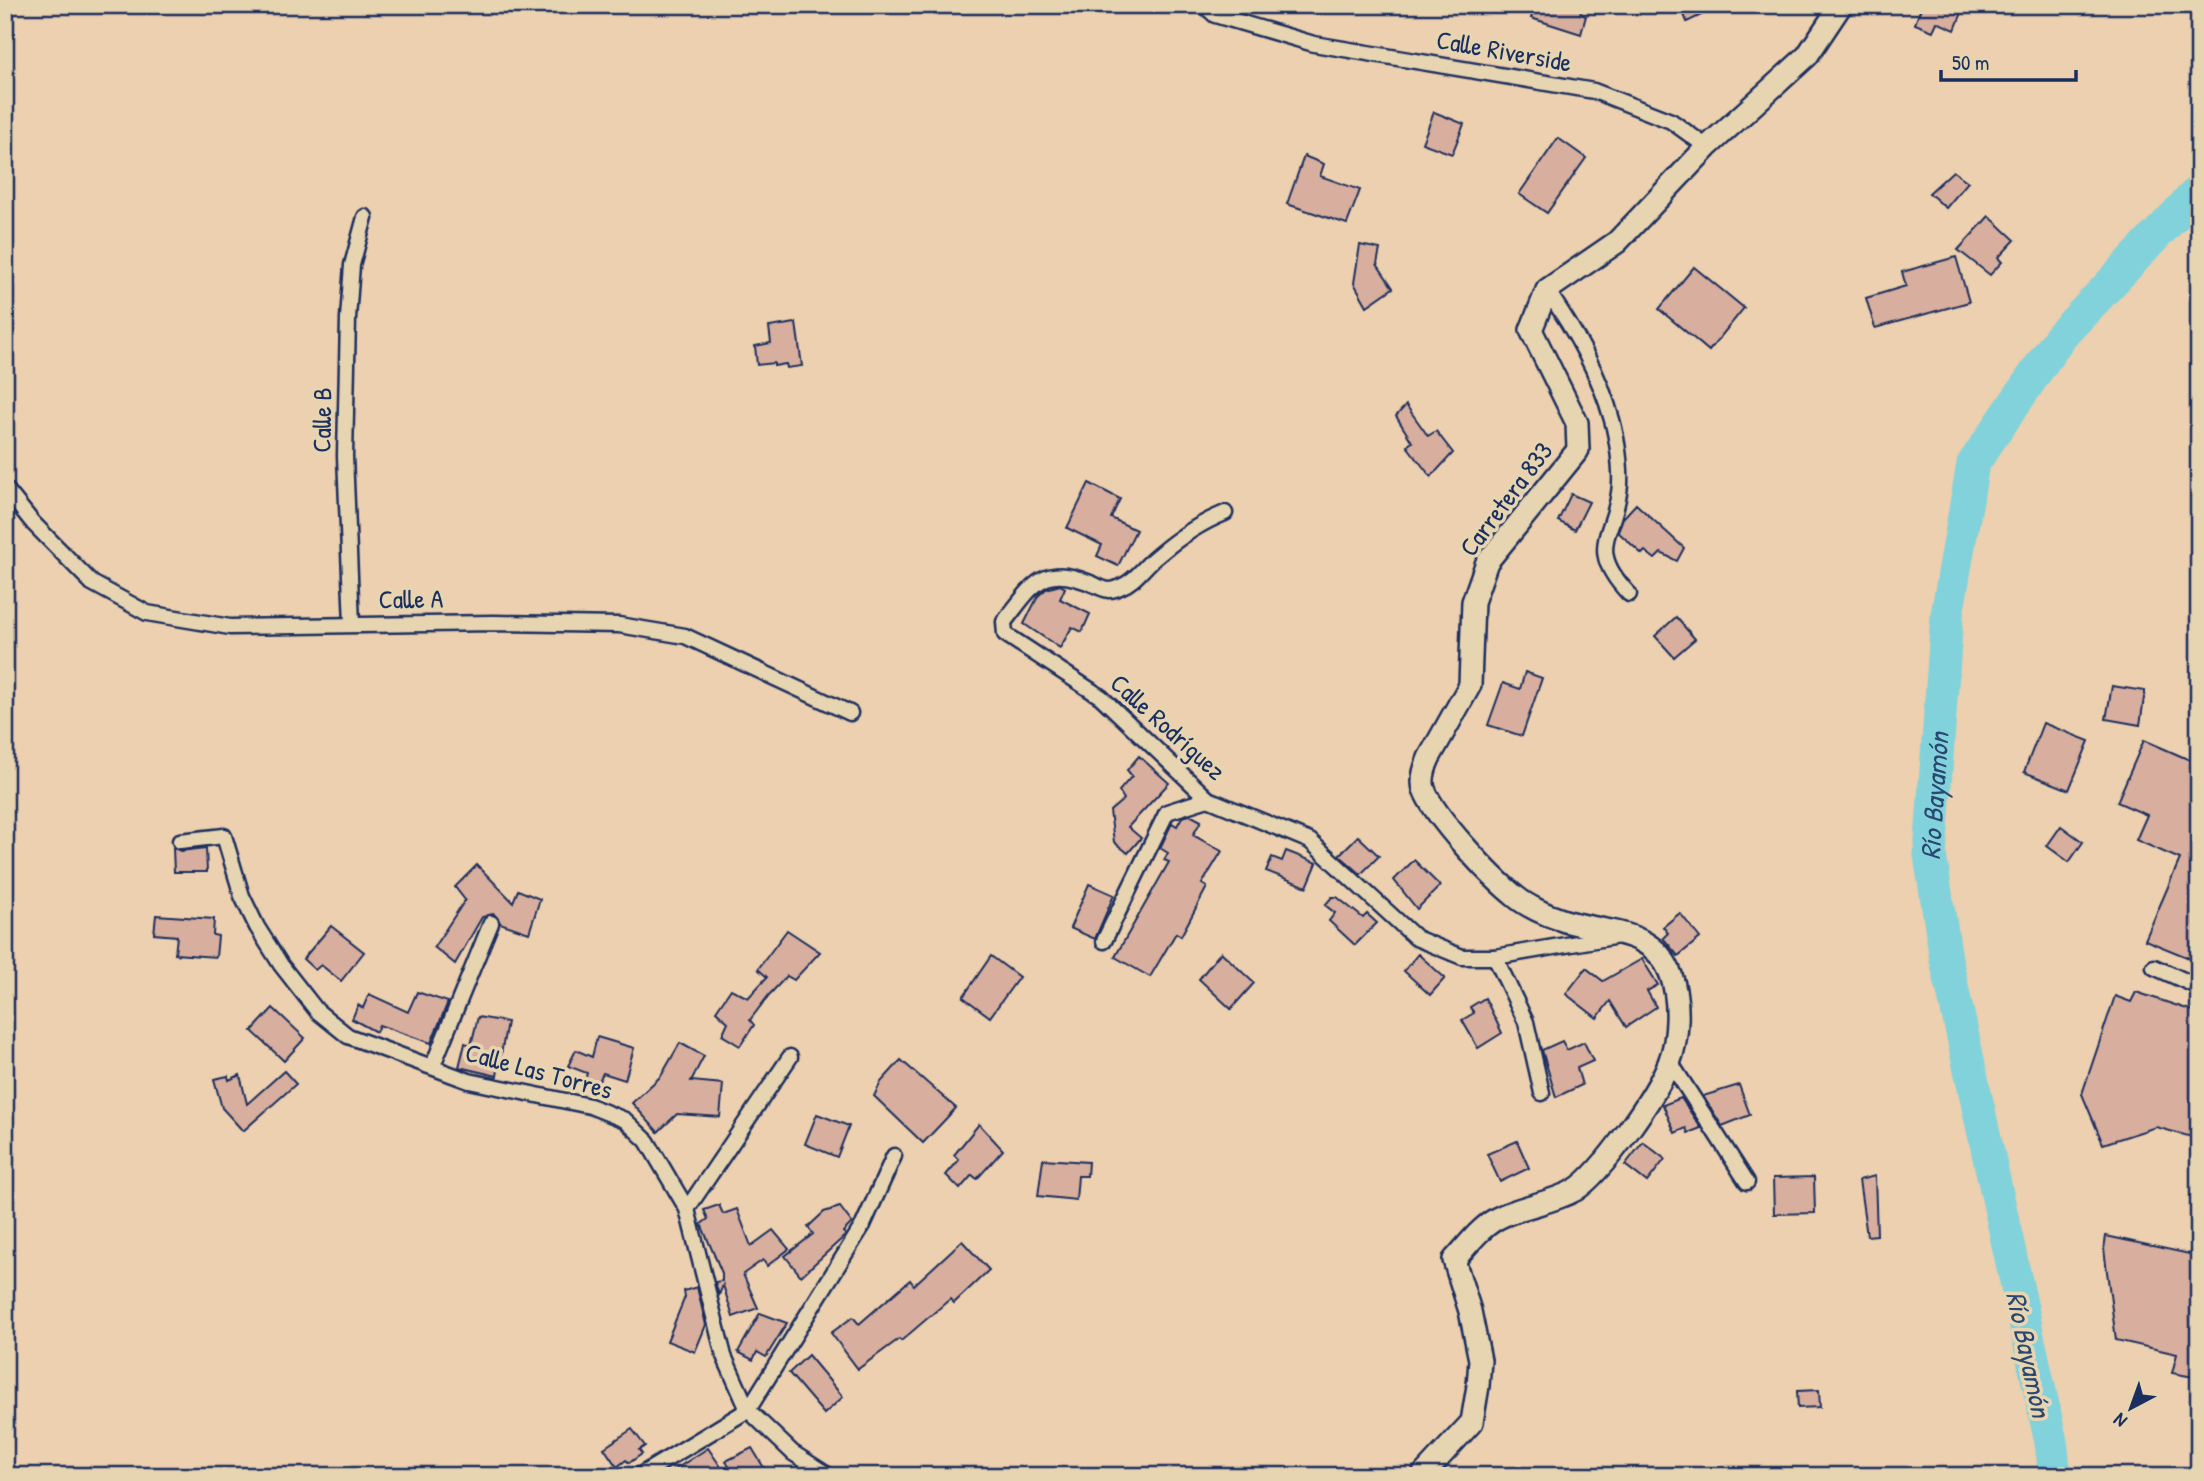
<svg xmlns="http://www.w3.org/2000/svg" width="2204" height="1481" viewBox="0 0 2204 1481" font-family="'Patrick Hand',sans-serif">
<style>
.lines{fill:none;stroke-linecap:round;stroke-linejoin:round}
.river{stroke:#81d2db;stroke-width:33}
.building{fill:#d8ae9e;stroke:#1b2f5e;stroke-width:2}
.lane-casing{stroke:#1b2f5e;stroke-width:12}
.street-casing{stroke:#1b2f5e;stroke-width:19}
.secondary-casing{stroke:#1b2f5e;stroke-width:26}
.lane{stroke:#e7d5b2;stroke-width:7}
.street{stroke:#e7d5b2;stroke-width:14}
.secondary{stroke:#e7d5b2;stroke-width:21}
.labels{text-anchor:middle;stroke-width:7;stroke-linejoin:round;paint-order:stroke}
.street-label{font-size:26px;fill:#1b2f5e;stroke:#e7d5b2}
.water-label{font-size:28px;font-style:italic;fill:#2a4771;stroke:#e7d5b2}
</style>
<rect width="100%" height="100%" fill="#ecd0af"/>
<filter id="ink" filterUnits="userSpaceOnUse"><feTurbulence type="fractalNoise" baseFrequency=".0143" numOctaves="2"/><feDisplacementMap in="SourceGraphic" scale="14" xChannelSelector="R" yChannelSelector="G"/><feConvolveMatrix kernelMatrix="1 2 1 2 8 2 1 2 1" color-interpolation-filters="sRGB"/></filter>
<g filter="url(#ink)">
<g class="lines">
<!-- river -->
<path class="river" id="s1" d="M 2055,1476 L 2051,1442 L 1946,959 L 1930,855 L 1947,615 L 1973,464 L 2060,337 L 2199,190"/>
</g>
<!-- building -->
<g class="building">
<polygon points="1536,5 1583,5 1580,14 1586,16 1581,34 1531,18"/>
<polygon points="1680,5 1722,5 1687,22"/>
<polygon points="1922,5 1965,5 1955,30 1937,22 1933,31 1915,24"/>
<polygon points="1434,112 1464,124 1452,154 1422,143"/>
<polygon points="1558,138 1586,158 1547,213 1519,194"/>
<polygon points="1304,156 1324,164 1320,176 1360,190 1347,224 1287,204"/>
<polygon points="1953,171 1968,182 1946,208 1929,193"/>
<polygon points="1989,216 2015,240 1998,258 2002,262 1990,275 1958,250"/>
<polygon points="1360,245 1380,249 1377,264 1393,288 1367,306 1354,283"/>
<polygon points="1956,257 1969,302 1875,328 1866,298 1906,286 1902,272"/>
<polygon points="1694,267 1744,308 1709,351 1659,309"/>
<polygon points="796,323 802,366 787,368 786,364 774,366 774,363 757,365 755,346 771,343 769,327"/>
<polygon points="1406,405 1428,436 1436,431 1453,453 1431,477 1407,446 1412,442 1396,416"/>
<polygon points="1089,483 1120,499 1111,518 1136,530 1118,566 1097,556 1102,545 1067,528"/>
<polygon points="1571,494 1589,502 1575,530 1558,521"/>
<polygon points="1636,504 1684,548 1677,561 1661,553 1655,559 1645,551 1642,554 1618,532 1623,518"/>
<polygon points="1060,585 1065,588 1060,599 1090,614 1082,632 1072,627 1060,648 1024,624 1038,596 1046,589"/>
<polygon points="1676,617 1695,639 1674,657 1655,636"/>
<polygon points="1525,672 1542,678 1522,736 1488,725 1503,683 1520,689"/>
<polygon points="2112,686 2145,691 2140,725 2106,719"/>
<polygon points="2043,723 2089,741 2069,790 2024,772"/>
<polygon points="2144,740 2199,764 2199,962 2145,940 2180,859 2136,840 2147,815 2117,802"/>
<polygon points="1139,756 1169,783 1128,827 1141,838 1128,853 1114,842 1110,811 1124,799 1119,791 1132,776 1127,770"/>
<polygon points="1190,815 1201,821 1193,835 1222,851 1202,884 1207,887 1181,936 1176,933 1150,977 1115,957 1169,862 1164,860 1168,853 1160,848 1172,823 1177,826 1182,817"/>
<polygon points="2061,826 2083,842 2069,862 2047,846"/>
<polygon points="1358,836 1379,856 1361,874 1339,855"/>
<polygon points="173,848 181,851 206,848 207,872 174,872"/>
<polygon points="1286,851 1317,863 1307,887 1266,871 1272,857 1282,861"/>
<polygon points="1414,860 1440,886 1417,909 1394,880"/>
<polygon points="477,865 513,902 518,890 540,899 529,933 500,923 494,914 482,917 455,964 434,947 465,900 455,887"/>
<polygon points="1089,884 1114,895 1095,939 1070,928"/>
<polygon points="1332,897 1337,897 1363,918 1367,914 1377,923 1355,945 1329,921 1335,913 1325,905"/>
<polygon points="1680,913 1700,938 1678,956 1663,938 1668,933 1663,927"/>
<polygon points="156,915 214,919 213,935 218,936 216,957 175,954 177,936 154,934"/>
<polygon points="331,926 364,952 341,981 321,965 315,970 303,959"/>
<polygon points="787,930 820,952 794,980 787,976 769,995 750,1020 754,1025 740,1046 722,1035 728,1022 716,1011 731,989 748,998 767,977 758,969"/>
<polygon points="1221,952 1254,983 1231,1009 1199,979"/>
<polygon points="1418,954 1445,978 1430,995 1404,971"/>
<polygon points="991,956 1019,977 990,1017 963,997"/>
<polygon points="1642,959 1658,985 1647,991 1656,1007 1626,1027 1610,1001 1597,1018 1566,994 1586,968 1603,981"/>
<polygon points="417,992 448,1002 431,1043 379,1025 376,1032 352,1019 358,1005 363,1008 369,994 408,1012"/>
<polygon points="2136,992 2199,1013 2199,1139 2156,1127 2103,1144 2082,1094 2115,996 2131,1002"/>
<polygon points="1485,998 1502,1033 1478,1048 1462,1020 1474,1013 1470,1007"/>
<polygon points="273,1008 305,1038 284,1061 252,1031"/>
<polygon points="478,1017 507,1022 497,1076 459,1067 465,1043 471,1045"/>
<polygon points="597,1037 634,1048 625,1080 603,1073 597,1085 585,1080 587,1073 568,1066 576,1050 592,1057"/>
<polygon points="1562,1041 1567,1050 1584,1042 1593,1061 1577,1068 1582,1085 1556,1097 1542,1050"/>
<polygon points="680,1043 704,1056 691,1081 723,1084 720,1117 677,1114 658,1132 632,1103 661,1076"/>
<polygon points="901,1060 956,1108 923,1143 874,1096 881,1082"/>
<polygon points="284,1071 296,1084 243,1131 222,1108 214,1079 228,1076 229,1080 240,1075 247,1104"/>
<polygon points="1739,1085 1750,1115 1722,1126 1703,1096"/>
<polygon points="1681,1098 1701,1128 1688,1133 1686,1128 1675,1133 1663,1105"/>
<polygon points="817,1114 849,1126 837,1157 805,1144"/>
<polygon points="979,1124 1003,1150 977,1179 972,1175 960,1189 946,1175 959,1160 954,1155"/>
<polygon points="1517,1141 1529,1168 1500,1182 1487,1154"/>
<polygon points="1643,1142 1665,1159 1647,1182 1625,1165"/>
<polygon points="1043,1159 1088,1162 1087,1176 1078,1176 1076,1200 1038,1196"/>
<polygon points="1875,1176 1877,1235 1867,1236 1859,1180"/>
<polygon points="1814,1177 1815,1213 1774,1214 1773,1178"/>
<polygon points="719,1205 723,1214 737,1209 751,1246 773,1230 789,1249 767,1266 763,1260 743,1274 758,1308 733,1317 723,1285 719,1295 715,1282 722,1281 722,1273 701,1224 708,1219 704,1210"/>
<polygon points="840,1207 852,1223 843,1232 846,1235 801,1276 785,1256 813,1234 808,1227 824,1212"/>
<polygon points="2106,1236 2199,1256 2199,1378 2172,1373 2177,1354 2116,1340 2104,1249"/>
<polygon points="962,1241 989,1270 954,1303 950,1299 901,1341 899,1339 858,1369 831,1333 853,1317 859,1324 910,1280 914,1285"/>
<polygon points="697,1287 706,1325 695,1352 667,1341 685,1297 684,1291"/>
<polygon points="760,1313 787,1323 766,1357 757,1352 753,1360 738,1352"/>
<polygon points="808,1355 843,1397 824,1414 789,1373"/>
<polygon points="1819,1390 1820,1407 1798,1408 1797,1391"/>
<polygon points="632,1429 645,1446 639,1450 642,1454 629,1463 626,1460 617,1467 604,1448"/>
<polygon points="708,1448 723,1470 716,1476 665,1476"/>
<polygon points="752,1448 769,1476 734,1476 726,1461"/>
</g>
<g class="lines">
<!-- lane casing -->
<g class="lane-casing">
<polyline id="lane" points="800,1476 805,1462"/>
</g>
<!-- street casing -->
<g class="street-casing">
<g id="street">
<polyline points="1204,5 1215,15 1314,44 1594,91 1671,121 1707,147"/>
<path d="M 1547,290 C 1574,330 1599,372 1612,420 C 1617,438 1621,466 1620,484 C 1617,535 1583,545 1629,594"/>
<polyline points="5,488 33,523 92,583 147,613 230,627 493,623 619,625 685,636 850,713"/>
<path d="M 1225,513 C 1200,523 1178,538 1157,556 C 1144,566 1136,581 1120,587 C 1110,592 1105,590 1095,585 C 1043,562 1035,583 1004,622 L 1005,634 L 1101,697 L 1208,799 L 1310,841 L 1416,938 L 1462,957 L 1495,957 L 1619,936"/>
<polyline points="352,624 345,456 348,318 352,265 365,217"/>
<polyline points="180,841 224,836 242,896 257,927 281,965 317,1011 348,1036 469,1081 590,1106 625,1120 647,1141 687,1209 724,1356 748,1410 793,1453 829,1476"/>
<polyline points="1104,941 1167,812 1208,799"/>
<polyline points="1495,957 1526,1022 1542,1093"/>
<polyline points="2154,967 2199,987"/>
<polyline points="1670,1062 1747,1182"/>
<polyline points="433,1065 491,923"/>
<polyline points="687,1209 790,1057"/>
<polyline points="639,1476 748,1410 863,1225 894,1156"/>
</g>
</g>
<!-- secondary casing -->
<g class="secondary-casing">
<path id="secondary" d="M 1422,1476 L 1472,1422 L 1478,1386 L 1480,1360 L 1470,1311 L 1454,1260 C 1467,1246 1479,1229 1496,1219 C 1520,1206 1550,1204 1575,1190 C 1602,1173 1657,1094 1669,1063 C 1679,1038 1680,1000 1671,975 C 1653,925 1599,934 1559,919 C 1546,915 1527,906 1516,897 C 1492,878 1434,817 1424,789 C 1421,779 1425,767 1429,758 L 1470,685 L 1473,602 L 1487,562 L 1578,450 L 1577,423 L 1531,330 L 1547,290 L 1617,242 L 1707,147 L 1807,56 L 1841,5"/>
</g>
<!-- lane -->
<use href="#lane" class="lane"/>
<!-- street -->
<use href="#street" class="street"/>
<!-- secondary -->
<use href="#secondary" class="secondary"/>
</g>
</g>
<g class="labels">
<!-- street labels -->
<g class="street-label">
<text transform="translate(1504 51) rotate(10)" y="9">Calle Riverside</text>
<text transform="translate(322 420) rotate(-89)" y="9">Calle B</text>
<text transform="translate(1506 499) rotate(-53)" y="9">Carretera 833</text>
<text transform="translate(411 599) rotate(-1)" y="9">Calle A</text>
<text transform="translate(1168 727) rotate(42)" y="9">Calle Rodríguez</text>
<text transform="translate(539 1071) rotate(15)" y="9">Calle Las Torres</text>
</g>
<!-- water labels -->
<g class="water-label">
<text dy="10" stroke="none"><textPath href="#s1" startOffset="693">Río Bayamón</textPath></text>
<text transform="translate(2029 1354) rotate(78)" y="10">Río Bayamón</text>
</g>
</g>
<!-- margin -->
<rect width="2204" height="1481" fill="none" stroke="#e7d5b2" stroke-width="28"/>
<rect x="14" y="14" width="2176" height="1453" fill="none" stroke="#1b2f5e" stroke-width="2.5" filter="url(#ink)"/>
<!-- north arrow -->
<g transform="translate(2131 1408) rotate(221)" stroke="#e7d5b2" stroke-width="5" paint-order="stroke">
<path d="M0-5L12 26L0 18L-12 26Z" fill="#1b2f5e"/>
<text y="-10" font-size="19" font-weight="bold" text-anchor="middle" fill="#1b2f5e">N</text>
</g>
<!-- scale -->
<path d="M1941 70v10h135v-10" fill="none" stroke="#1b2f5e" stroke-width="3.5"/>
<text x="1952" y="70" font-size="21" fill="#1b2f5e" stroke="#e7d5b2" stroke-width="5" paint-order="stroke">50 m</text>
</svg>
